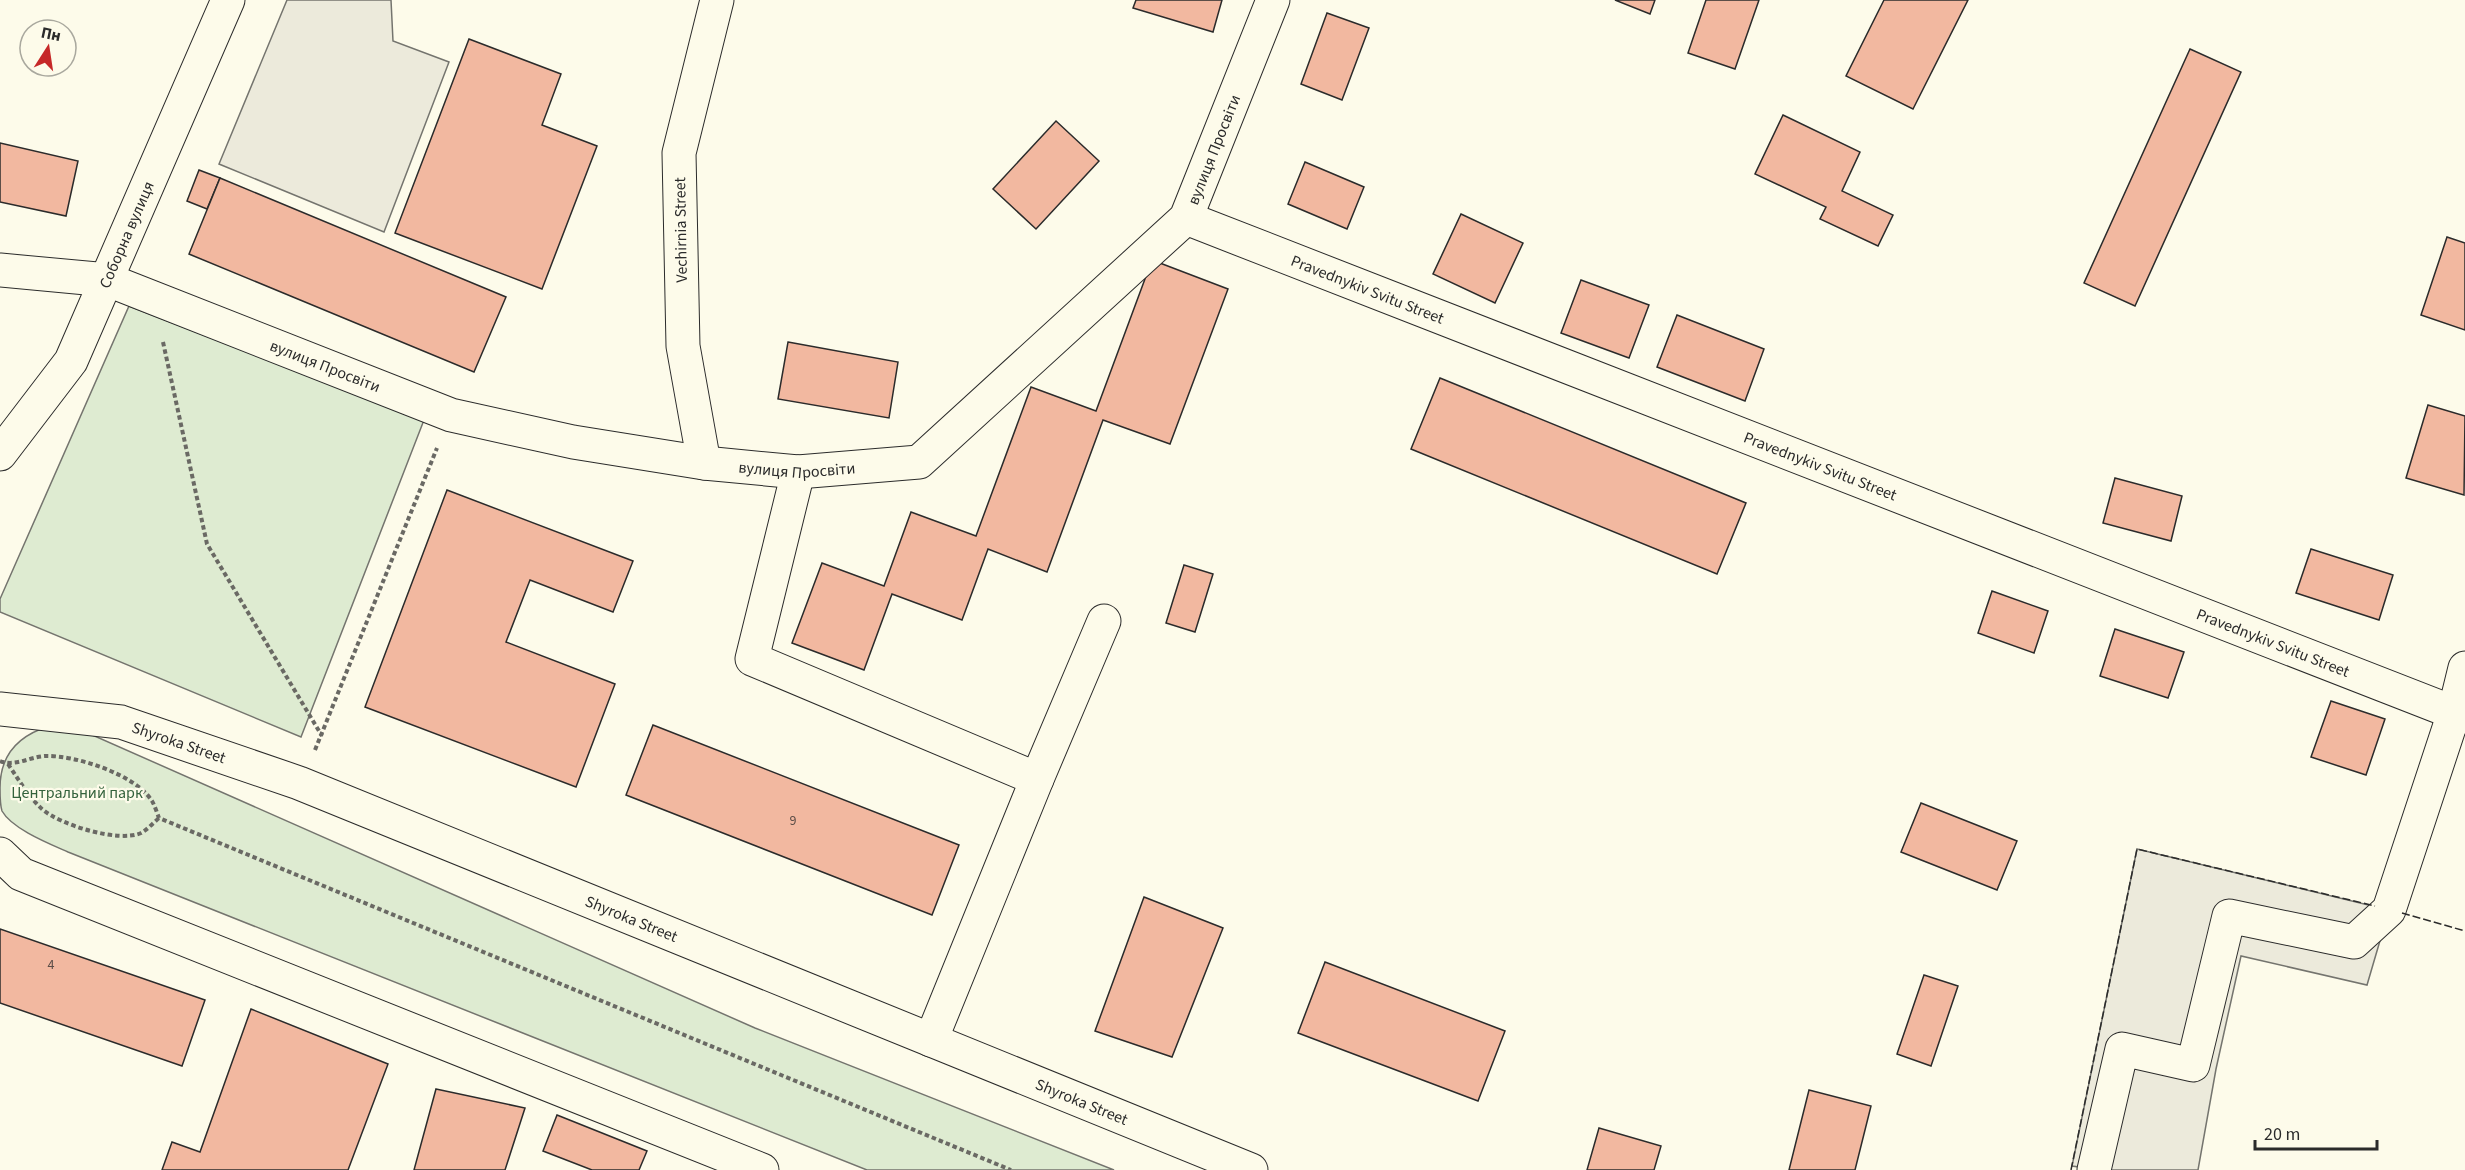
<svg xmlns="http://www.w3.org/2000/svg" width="2465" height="1170" viewBox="0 0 2465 1170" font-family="'Source Sans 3',sans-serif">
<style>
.green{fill:#deebd1;stroke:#74746e;stroke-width:1.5}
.parking{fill:#eceadb;stroke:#74746e;stroke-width:1.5}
.building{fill:#f2b8a0;stroke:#2b2b2b;stroke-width:1.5}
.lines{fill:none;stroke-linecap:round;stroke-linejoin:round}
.minor-casing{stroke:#2b2b2b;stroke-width:35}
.path{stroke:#6a6964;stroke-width:4;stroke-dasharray:4.5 3;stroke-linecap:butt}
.minor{stroke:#fdfbea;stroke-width:33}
.fence{stroke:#2b2b2b;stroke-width:1.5;stroke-dasharray:8 3;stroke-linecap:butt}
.labels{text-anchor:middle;stroke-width:4.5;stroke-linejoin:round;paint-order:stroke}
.number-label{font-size:14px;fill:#5d4e48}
.street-label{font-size:16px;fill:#2b2b2b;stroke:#fdfbea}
.park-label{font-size:16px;fill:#34623c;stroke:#fdfbea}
</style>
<rect width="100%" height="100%" fill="#fdfbea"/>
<!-- green -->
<g class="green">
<polygon points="129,306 424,420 301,737 0,612 0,599"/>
<path d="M 50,726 L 72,726 L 755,1028 L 1114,1170 L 867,1170 L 68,852 C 50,844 12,829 2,811 C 0,805 0,795 0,788 C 0,754 19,735 50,726 Z"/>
</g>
<!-- parking -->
<g class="parking">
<polygon points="287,0 391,0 393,41 449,62 384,232 219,164"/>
<polygon points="2137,849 2389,910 2367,985 2241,956 2216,1069 2198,1170 2101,1170 2072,1166"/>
</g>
<!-- building -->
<g class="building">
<polygon points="1136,0 1222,0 1213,32 1133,8"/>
<polygon points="1615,0 1655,0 1650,14"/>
<polygon points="1706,0 1759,0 1735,69 1688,53"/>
<polygon points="1884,0 1968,0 1913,109 1846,76"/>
<polygon points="1327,13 1369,28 1342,100 1301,84"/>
<polygon points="469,39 561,74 542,125 597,146 542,289 395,233"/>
<polygon points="2190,49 2241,72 2135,306 2084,283"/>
<polygon points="1783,115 1860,152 1842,191 1893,215 1878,246 1820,219 1826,207 1755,174"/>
<polygon points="1056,121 1099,161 1036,229 993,189"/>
<polygon points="0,143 78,161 66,216 0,202"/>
<polygon points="1305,162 1364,187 1347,229 1288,204"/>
<polygon points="199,170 220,178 207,209 187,201"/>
<polygon points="220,178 506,297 474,372 189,254"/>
<polygon points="1461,214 1523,243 1495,303 1433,274"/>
<polygon points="2447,237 2465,243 2465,330 2421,315"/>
<polygon points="1152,260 1228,289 1170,444 1103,420 1047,572 988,549 962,620 892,594 864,670 792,643 822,563 884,586 911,512 976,536 1031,387 1096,411"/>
<polygon points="1581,280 1649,305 1629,358 1561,333"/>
<polygon points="1677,315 1764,349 1745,401 1657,367"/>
<polygon points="788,342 898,362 889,418 778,399"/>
<polygon points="1440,378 1746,503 1717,574 1411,449"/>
<polygon points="2428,405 2465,416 2464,495 2406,478"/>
<polygon points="2115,478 2182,496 2171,541 2103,523"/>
<polygon points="447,490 633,561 613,612 530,580 506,642 615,684 576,787 365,707"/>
<polygon points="2311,549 2393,575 2379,620 2296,593"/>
<polygon points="1184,565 1213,574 1195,632 1166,623"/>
<polygon points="1992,591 2048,611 2034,653 1978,633"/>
<polygon points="2115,629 2184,652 2168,698 2100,676"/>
<polygon points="2331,701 2385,719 2366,775 2311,757"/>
<polygon points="653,725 959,845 932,915 626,795"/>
<polygon points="1921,803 2017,841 1997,890 1901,852"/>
<polygon points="1144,897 1223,928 1172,1057 1095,1031"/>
<polygon points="0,929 205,1000 182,1066 0,1003"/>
<polygon points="1325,962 1505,1031 1478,1101 1298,1033"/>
<polygon points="1924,975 1958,986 1931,1066 1897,1054"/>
<polygon points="251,1009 388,1064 348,1170 162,1170 172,1142 200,1152"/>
<polygon points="436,1089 525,1108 505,1170 414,1170"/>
<polygon points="1809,1090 1871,1106 1855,1170 1789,1170"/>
<polygon points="557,1115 647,1151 639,1170 592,1170 543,1151"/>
<polygon points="1599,1128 1661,1146 1654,1170 1587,1170"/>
</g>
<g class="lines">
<!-- minor casing -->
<g class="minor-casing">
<g id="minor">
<path id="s1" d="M 1186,218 L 2465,717"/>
<path id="s2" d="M 0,270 L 108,280 L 451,415 L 573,442 L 704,463 L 798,472 L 919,462 L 1186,218 L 1273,0"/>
<path id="s3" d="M 0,454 L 71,361 L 228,0"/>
<polyline points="704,463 683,346 679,153 717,0"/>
<polyline points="798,472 752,659 1037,779 931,1040"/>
<path id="s4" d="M 0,709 L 121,722 L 299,783 L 1251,1170"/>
<polyline points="1037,779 1104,621"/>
<polyline points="0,854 21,874 762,1170"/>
<polyline points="2094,1170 2122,1049 2193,1065 2229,916 2354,942 2389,910 2454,713 2465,668"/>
</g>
</g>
<!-- path -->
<g class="path">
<polyline points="163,342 207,544 322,736"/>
<polyline points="315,750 437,448"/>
<path d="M 0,761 C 15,767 29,757 45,756 C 75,755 135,774 152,801 C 155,806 157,813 159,818 L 1011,1170"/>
<path d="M 8,764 C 19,780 28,796 42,809 C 60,825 119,843 141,833 C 147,830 153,823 159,818"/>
</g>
<!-- minor -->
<use href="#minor" class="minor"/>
<!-- fence -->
<g class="fence">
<polyline points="2402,913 2465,931"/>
<polyline points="2071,1170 2137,849 2375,906"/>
</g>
</g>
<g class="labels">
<!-- number labels -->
<g class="number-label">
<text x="793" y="825">9</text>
<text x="51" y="969">4</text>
</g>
<!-- street labels -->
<g class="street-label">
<text dy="6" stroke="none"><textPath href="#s2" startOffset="1386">вулиця Просвіти</textPath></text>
<text transform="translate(680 230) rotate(-91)" y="6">Vechirnia Street</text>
<text dy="6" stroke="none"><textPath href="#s3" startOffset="255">Соборна вулиця</textPath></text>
<text dy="6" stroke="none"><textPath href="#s1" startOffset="195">Pravednykiv Svitu Street</textPath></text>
<text dy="6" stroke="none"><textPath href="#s2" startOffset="342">вулиця Просвіти</textPath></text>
<text dy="6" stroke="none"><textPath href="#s1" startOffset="681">Pravednykiv Svitu Street</textPath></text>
<text dy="6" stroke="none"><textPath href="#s2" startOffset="828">вулиця Просвіти</textPath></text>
<text dy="6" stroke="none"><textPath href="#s1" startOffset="1167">Pravednykiv Svitu Street</textPath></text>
<text dy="6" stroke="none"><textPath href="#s4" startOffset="183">Shyroka Street</textPath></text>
<text dy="6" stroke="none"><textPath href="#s4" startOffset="669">Shyroka Street</textPath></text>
<text dy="6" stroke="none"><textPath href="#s4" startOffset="1155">Shyroka Street</textPath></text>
</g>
<!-- park labels -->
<g class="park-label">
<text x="77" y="798">Центральний парк</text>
</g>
</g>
<!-- north arrow -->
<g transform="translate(48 48) rotate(12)"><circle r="28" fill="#fdfbea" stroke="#a9a89e" stroke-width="1.5"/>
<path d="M0-4.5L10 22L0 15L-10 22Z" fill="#c62828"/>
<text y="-9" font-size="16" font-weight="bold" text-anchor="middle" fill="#2b2b2b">Пн</text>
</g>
<!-- scale -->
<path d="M2255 1140v9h122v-9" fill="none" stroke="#2b2b2b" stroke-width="3"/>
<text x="2264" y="1140" font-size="18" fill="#2b2b2b" stroke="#fdfbea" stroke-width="4.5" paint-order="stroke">20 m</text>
</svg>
